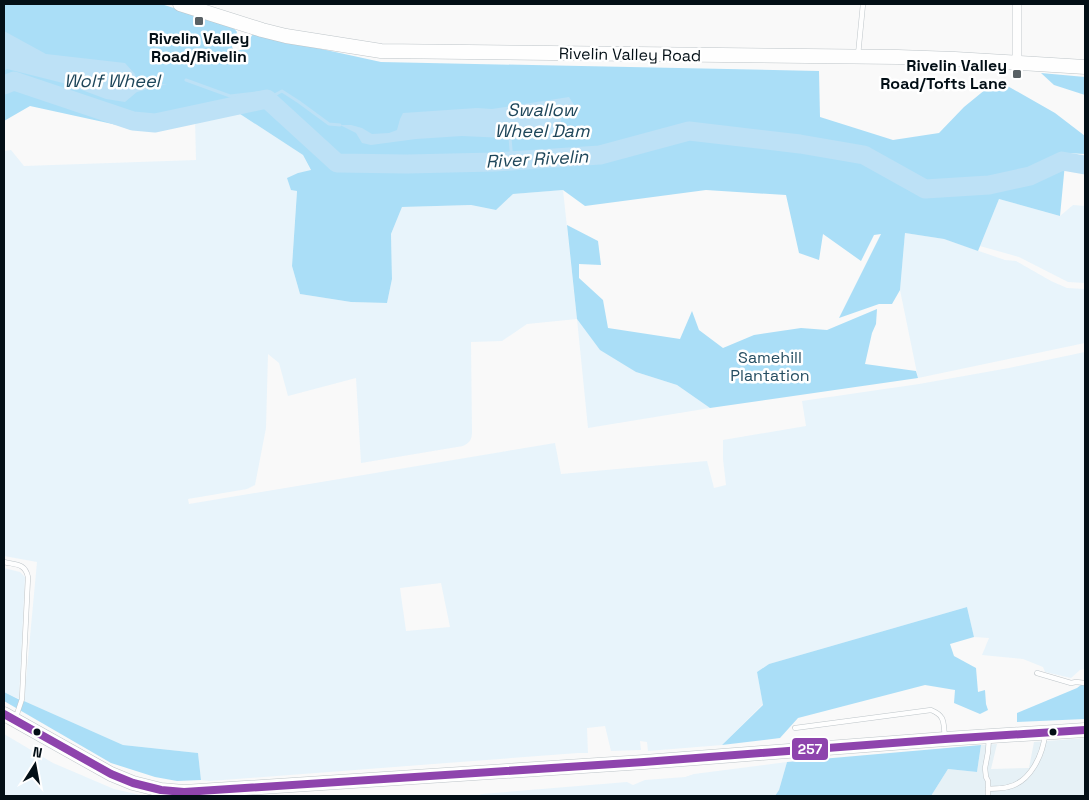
<svg xmlns="http://www.w3.org/2000/svg" width="1089" height="800" viewBox="0 0 1089 800" font-family="'Space Grotesk',sans-serif">
<style>
.built{fill:#e6f1f6}
.green{fill:#e8f4fb;fill-rule:evenodd}
.forest{fill:#aadef7}
.water{fill:#bde1f6}
.lines{fill:none;stroke-linecap:round;stroke-linejoin:round}
.stream{stroke:#bde1f6;stroke-width:3}
.river{stroke:#bde1f6;stroke-width:19}
.lane-casing{stroke:#bec5c9;stroke-width:5.5}
.street-casing{stroke:#bec5c9;stroke-width:10}
.primary-casing{stroke:#bec5c9;stroke-width:15}
.lane{stroke:#fefefe;stroke-width:4.5}
.street{stroke:#fefefe;stroke-width:9}
.primary{stroke:#fefefe;stroke-width:14}
.bus-1-casing{stroke:#fff;stroke-width:11}
.bus-1{stroke:#8e44ad;stroke-width:8}
.poi-dot{fill:#596165;stroke:#fff;stroke-width:2}
.bus-dot{fill:#030f16;stroke:#fff;stroke-width:2}
.labels{text-anchor:middle;stroke-width:5;stroke-linejoin:round;paint-order:stroke}
.poi-label{font-size:16px;font-weight:bold;fill:#030f16;stroke:#fff}
.street-label{font-size:16px;fill:#030f16;stroke:#fff}
.park-label{font-size:16px;fill:#264e62;stroke:#fff}
.water-label{font-size:18px;font-style:italic;fill:#1e465a;stroke:#fff}
.line-badge{stroke:#fff;stroke-width:2}
.badge-label{font-size:14px;text-anchor:middle;font-weight:bold;fill:#fff}
</style>
<rect width="100%" height="100%" fill="#f9f9f9"/>
<!-- built -->
<polygon class="built" points="1085,738 1085,796 931,796 948,769 977,772 981,745 997,744 991,769 1029,768 1034,742"/>
<!-- green -->
<g class="green">
<path d="M 240,114 L 303,155 L 311,171 L 298,173 L 292,266 L 300,294 L 351,302 L 387,303 L 392,279 L 391,234 L 402,207 L 471,205 L 496,210 L 513,194 L 563,190 L 577,319 L 636,372 L 677,385 L 710,408 L 588,428 L 577,319 L 527,324 L 502,341 L 471,342 L 472,432 C 472,440 469,443 463,446 L 361,463 L 356,378 L 288,396 L 279,363 L 268,354 L 266,428 L 255,485 L 247,489 L 188,499 L 189,504 L 555,443 L 561,474 L 707,461 L 714,488 L 726,485 L 723,459 L 723,440 L 806,426 L 802,401 L 919,384 L 1009,368 L 1085,352 L 1085,669 L 1080,670 L 1071,678 L 1045,672 L 1043,667 L 1023,659 L 982,655 L 989,638 L 974,637 L 967,607 L 769,664 L 757,672 L 763,704 L 722,745 L 648,751 L 647,742 L 640,741 L 641,750 L 611,751 L 605,726 L 587,728 L 588,753 L 578,753 L 210,781 L 201,780 L 198,753 L 123,745 L 24,701 L 37,562 L 4,556 L 4,151 L 11,150 L 24,166 L 196,160 L 195,119 ZM 441,583 L 450,627 L 406,631 L 400,588 Z"/>
<polygon points="999,199 1060,216 1073,205 1085,206 1085,283 1068,282 1019,257 980,246"/>
<polygon points="905,233 944,239 1005,260 1016,261 1051,281 1067,288 1085,289 1085,343 918,378 900,290"/>
<polygon points="4,568 20,572 25,577 19,699 4,692"/>
<polygon points="4,734 53,763 114,789 145,796 4,796"/>
<polygon points="787,762 779,790 775,796 476,796 482,794 627,782 633,785 645,780 685,777 694,774"/>
</g>
<!-- forest -->
<g class="forest">
<polygon points="4,4 161,4 232,26 237,32 236,35 229,38 234,52 243,49 253,34 381,62 819,71 820,117 893,140 939,133 964,107 997,80 1055,113 1085,136 1085,154 1066,153 1060,216 999,199 978,251 944,239 905,233 900,290 892,304 879,304 839,318 881,234 874,235 861,261 823,234 819,260 799,253 786,195 706,190 585,206 563,190 513,194 496,210 471,205 402,207 391,234 392,279 387,303 351,302 300,294 292,266 297,191 291,190 287,178 298,173 311,170 303,155 240,114 195,119 140,130 30,106 4,121"/>
<polygon points="1041,73 1085,77 1085,95 1054,85"/>
<polygon points="567,225 598,241 601,265 579,264 579,278 603,300 608,328 680,339 692,311 699,330 723,348 754,335 801,328 827,330 877,309 876,324 872,333 865,364 916,371 918,378 710,408 677,385 636,372 600,350 577,319"/>
<polygon points="967,607 974,637 950,644 954,656 976,668 978,692 985,690 986,704 988,710 980,714 954,703 955,690 925,685 798,718 780,738 722,745 763,705 757,672 769,664"/>
<polygon points="1085,682 1085,719 1017,722 1017,713 1077,688"/>
<polygon points="4,692 18,699 24,701 123,745 198,753 201,780 177,781 155,777 111,763 4,701"/>
<polygon points="981,745 977,772 948,769 931,796 775,796 779,790 787,762"/>
</g>
<!-- water -->
<g class="water">
<polygon points="4,31 46,54 125,63 135,74 137,85 167,84 137,92 125,102 106,99 63,83 7,69 4,71"/>
<polygon points="569,97 576,108 564,109 559,129 550,140 462,136 416,139 371,145 362,143 356,133 340,125 351,125 362,128 372,134 389,133 397,130 400,119 403,113 477,108 492,109"/>
</g>
<g class="lines">
<!-- stream -->
<g class="stream">
<polyline points="186,80 230,96 264,92 267,99 282,91 299,102 329,124 340,125"/>
<polyline points="510,138 512,161"/>
</g>
<!-- river -->
<polyline class="river" points="4,85 14,81 133,121 155,123 267,99 337,163 407,164 495,162 600,155 689,131 800,144 864,155 925,189 989,185 1030,176 1062,161 1085,165"/>
<!-- lane casing -->
<g class="lane-casing">
<g id="lane">
<polyline points="858,55 863,4"/>
<path d="M 4,562 C 16,565 25,563 28,577 L 22,699 L 16,717"/>
<polyline points="1037,673 1071,683 1076,682 1085,683"/>
<path d="M 795,728 L 931,710 C 946,716 943,723 945,737"/>
<path d="M 988,789 C 995,788 1002,789 1008,787 C 1031,782 1043,754 1045,734"/>
<polyline points="988,796 988,781 986,777 985,768 988,752 989,737"/>
</g>
</g>
<!-- street casing -->
<g class="street-casing">
<polyline id="street" points="1017,4 1017,64"/>
</g>
<!-- primary casing -->
<g class="primary-casing">
<g id="primary">
<polyline points="180,4 262,30 286,36 381,51 898,57 955,59 1085,67"/>
<polyline points="4,714 111,774 133,783 161,790 184,792 644,762 945,739 1085,730"/>
</g>
</g>
<!-- lane -->
<use href="#lane" class="lane"/>
<!-- street -->
<use href="#street" class="street"/>
<!-- primary -->
<use href="#primary" class="primary"/>
<!-- bus-1 casing -->
<g class="bus-1-casing">
<polyline id="bus-1" points="4,714 111,774 133,783 161,790 184,792 644,762 945,739 1085,730"/>
</g>
<!-- bus-1 -->
<use href="#bus-1" class="bus-1"/>
</g>
<!-- markers -->
<g class="poi-dot">
<rect x="194" y="16" width="10" height="10" rx="2.5"/>
<rect x="1012" y="69" width="10" height="10" rx="2.5"/>
</g>
<g class="bus-dot">
<circle cx="37" cy="732" r="4.5"/>
<circle cx="1053" cy="732" r="4.5"/>
</g>
<g class="labels">
<!-- poi labels -->
<g class="poi-label">
<text x="199" y="44">Rivelin Valley<tspan x="199" dy="18">Road/Rivelin</tspan></text>
<text x="1007" y="71" text-anchor="end">Rivelin Valley<tspan x="1007" dy="18">Road/Tofts Lane</tspan></text>
</g>
<!-- street labels -->
<g class="street-label">
<text transform="translate(630 54) rotate(1)" y="6">Rivelin Valley Road</text>
</g>
<!-- park labels -->
<g class="park-label">
<text x="770" y="363">Samehill<tspan x="770" dy="18">Plantation</tspan></text>
</g>
<!-- water labels -->
<g class="water-label">
<text x="112" y="87">Wolf Wheel</text>
<text x="542" y="116">Swallow<tspan x="542" dy="21">Wheel Dam</tspan></text>
<text transform="translate(537 159) rotate(-3)" y="6">River Rivelin</text>
</g>
</g>
<rect class="line-badge" x="791" y="737" width="38" height="24" rx="5" fill="#8e44ad"/>
<g class="badge-label">
<text x="810" y="754">257</text>
</g>
<!-- border -->
<rect width="1089" height="800" fill="none" stroke="#030f16" stroke-width="10"/>
<!-- north arrow -->
<g transform="translate(35 765) rotate(11)" stroke="#ffffff" stroke-width="4" paint-order="stroke">
<path d="M0-4L9 19L0 12L-9 19Z" fill="#030f16"/>
<text y="-8" font-size="14" font-weight="bold" text-anchor="middle" fill="#030f16">N</text>
</g>
</svg>
